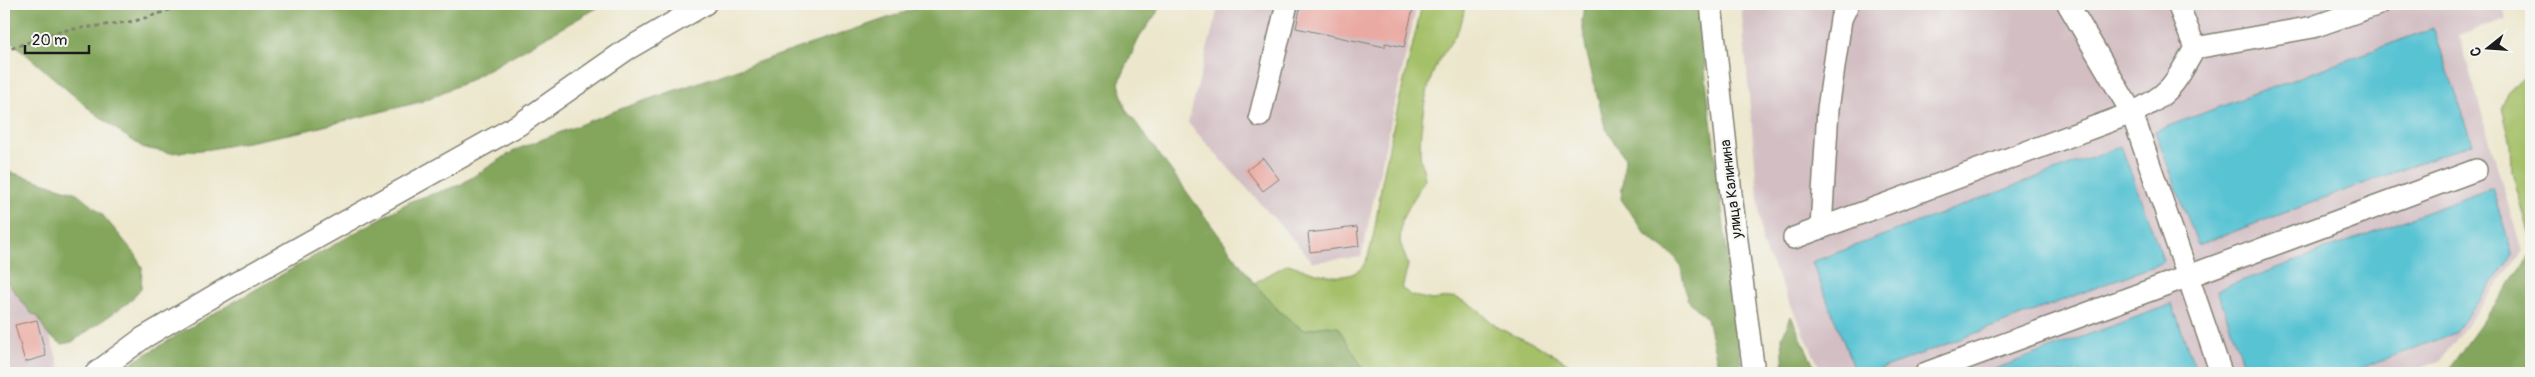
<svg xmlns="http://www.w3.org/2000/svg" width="2535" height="377" viewBox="0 0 2535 377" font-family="Pangolin,sans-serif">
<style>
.industrial{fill:#d2bec3}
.green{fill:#a4c067;stroke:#606e42}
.forest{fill:#83a65c;stroke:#50613c}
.water{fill:#58c3d3;stroke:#3a7078}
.building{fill:#eaaaa3}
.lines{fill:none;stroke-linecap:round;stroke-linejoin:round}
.minor-casing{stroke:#848274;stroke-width:24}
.path{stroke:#848274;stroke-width:3;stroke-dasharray:4 4;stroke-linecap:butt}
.minor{stroke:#fff;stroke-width:21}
.labels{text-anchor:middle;stroke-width:4.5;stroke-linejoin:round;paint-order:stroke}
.street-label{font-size:15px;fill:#1c1c1c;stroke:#f6f6f2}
</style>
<rect width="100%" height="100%" fill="#f6f6f2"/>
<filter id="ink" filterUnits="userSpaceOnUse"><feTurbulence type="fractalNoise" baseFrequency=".02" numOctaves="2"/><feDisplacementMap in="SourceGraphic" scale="10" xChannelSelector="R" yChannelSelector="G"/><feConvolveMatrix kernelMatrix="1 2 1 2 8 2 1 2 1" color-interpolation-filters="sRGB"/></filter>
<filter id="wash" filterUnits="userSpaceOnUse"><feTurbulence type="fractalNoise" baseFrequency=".0096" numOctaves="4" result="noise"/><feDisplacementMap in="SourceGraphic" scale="20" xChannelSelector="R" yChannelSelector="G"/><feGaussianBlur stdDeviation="1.12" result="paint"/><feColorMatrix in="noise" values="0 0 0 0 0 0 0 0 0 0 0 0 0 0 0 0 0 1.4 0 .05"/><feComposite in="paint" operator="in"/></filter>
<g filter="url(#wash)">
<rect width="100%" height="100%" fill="#ece7cc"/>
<!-- industrial -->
<g class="industrial">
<polygon points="1219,4 1417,4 1361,257 1313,262 1188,123"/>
<polygon points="1741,4 2502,4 2507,19 2459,35 2522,252 2440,361 2407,373 1822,373 1762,243"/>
<polygon points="4,272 46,325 62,373 4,373"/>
</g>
<!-- green -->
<g class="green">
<path d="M 1422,4 L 1464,4 C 1465,30 1447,44 1436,66 C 1425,89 1420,126 1420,152 C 1420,161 1424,170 1425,179 L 1402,219 L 1400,242 L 1408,265 L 1402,289 L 1413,296 L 1432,300 L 1455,297 L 1475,307 L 1498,328 L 1541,347 L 1584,373 L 1366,373 L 1326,326 L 1303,330 L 1279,311 L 1254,283 L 1288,264 C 1308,270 1346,287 1363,266 C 1374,251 1378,202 1382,182 C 1393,122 1409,63 1422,4 Z"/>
<polygon points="2531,62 2531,239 2512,172 2511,144 2502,108 2507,93 2524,77"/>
</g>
<!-- forest -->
<g class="forest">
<polygon points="4,4 604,4 466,82 420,102 304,131 211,149 171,153 144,148 124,135 87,107 4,35"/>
<polygon points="929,4 1163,4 1139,38 1119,83 1125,108 1254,283 1279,311 1303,330 1326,326 1338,327 1366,373 115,373 204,319 411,201 460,185 515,150 620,109"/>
<polygon points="1584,4 1701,4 1706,80 1742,373 1723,373 1718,365 1707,319 1687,299 1681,268 1675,257 1647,236 1621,199 1625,158 1605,127 1586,50 1582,22"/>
<polygon points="4,170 77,193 100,212 136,255 142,268 141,288 129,302 72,342 62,344 47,334 38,317 31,313 4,278"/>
<polygon points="2531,254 2531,373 2446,373"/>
<polygon points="1791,316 1817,373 1784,373 1782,338"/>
</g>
<!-- water -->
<g class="water">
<polygon points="2433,28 2473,143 2198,245 2155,131"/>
<polygon points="2121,146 2164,262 1870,373 1856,373 1812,262"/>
<polygon points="2492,188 2513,255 2455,333 2348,373 2247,373 2217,290"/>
<polygon points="2172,304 2197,373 1984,373"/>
</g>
<g id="blocks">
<!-- building -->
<g class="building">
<polygon points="1301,4 1414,4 1404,47 1385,43 1385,47 1296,28"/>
<polygon points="1263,158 1279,179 1263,191 1247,170"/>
<polygon points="1357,227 1359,246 1310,252 1308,233"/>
<polygon points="37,320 46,356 25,362 15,325"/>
</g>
</g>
</g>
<g filter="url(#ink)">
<use href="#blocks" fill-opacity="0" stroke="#848274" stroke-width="1"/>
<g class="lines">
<!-- minor casing -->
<g class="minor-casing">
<g id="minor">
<polyline points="1711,4 1731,194 1754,373"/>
<path d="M 2178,4 L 2195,48 C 2174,85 2171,94 2132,113 L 2221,373"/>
<polyline points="2195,48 2313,27 2379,4"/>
<polyline points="1260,116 1287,4"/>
<polyline points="1821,228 1828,109 1841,19 1848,4"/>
<polyline points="1794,238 2132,113 2068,4"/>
<polyline points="96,373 143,338 229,287 520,124 626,50 705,4"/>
<polyline points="1926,373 2476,170"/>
</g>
</g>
<!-- path -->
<polyline class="path" points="4,51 60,31 135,21 189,4"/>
<!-- minor -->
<use href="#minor" class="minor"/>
</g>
</g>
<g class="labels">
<!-- street labels -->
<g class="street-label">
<text transform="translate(1731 189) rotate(-97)" y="5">улица Калинина</text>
</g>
</g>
<!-- margin -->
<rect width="2535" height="377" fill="none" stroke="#f6f6f2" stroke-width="20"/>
<!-- north arrow -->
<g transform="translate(2488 48) rotate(253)" stroke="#f6f6f2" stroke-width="4" paint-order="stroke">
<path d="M0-4L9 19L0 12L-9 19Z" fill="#1c1c1c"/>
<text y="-8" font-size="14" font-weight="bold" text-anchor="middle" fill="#1c1c1c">С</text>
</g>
<!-- scale -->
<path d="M25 45v8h64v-8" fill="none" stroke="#1c1c1c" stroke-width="2.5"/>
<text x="32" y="45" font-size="15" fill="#1c1c1c" stroke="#f6f6f2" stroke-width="4" paint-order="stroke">20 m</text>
</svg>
